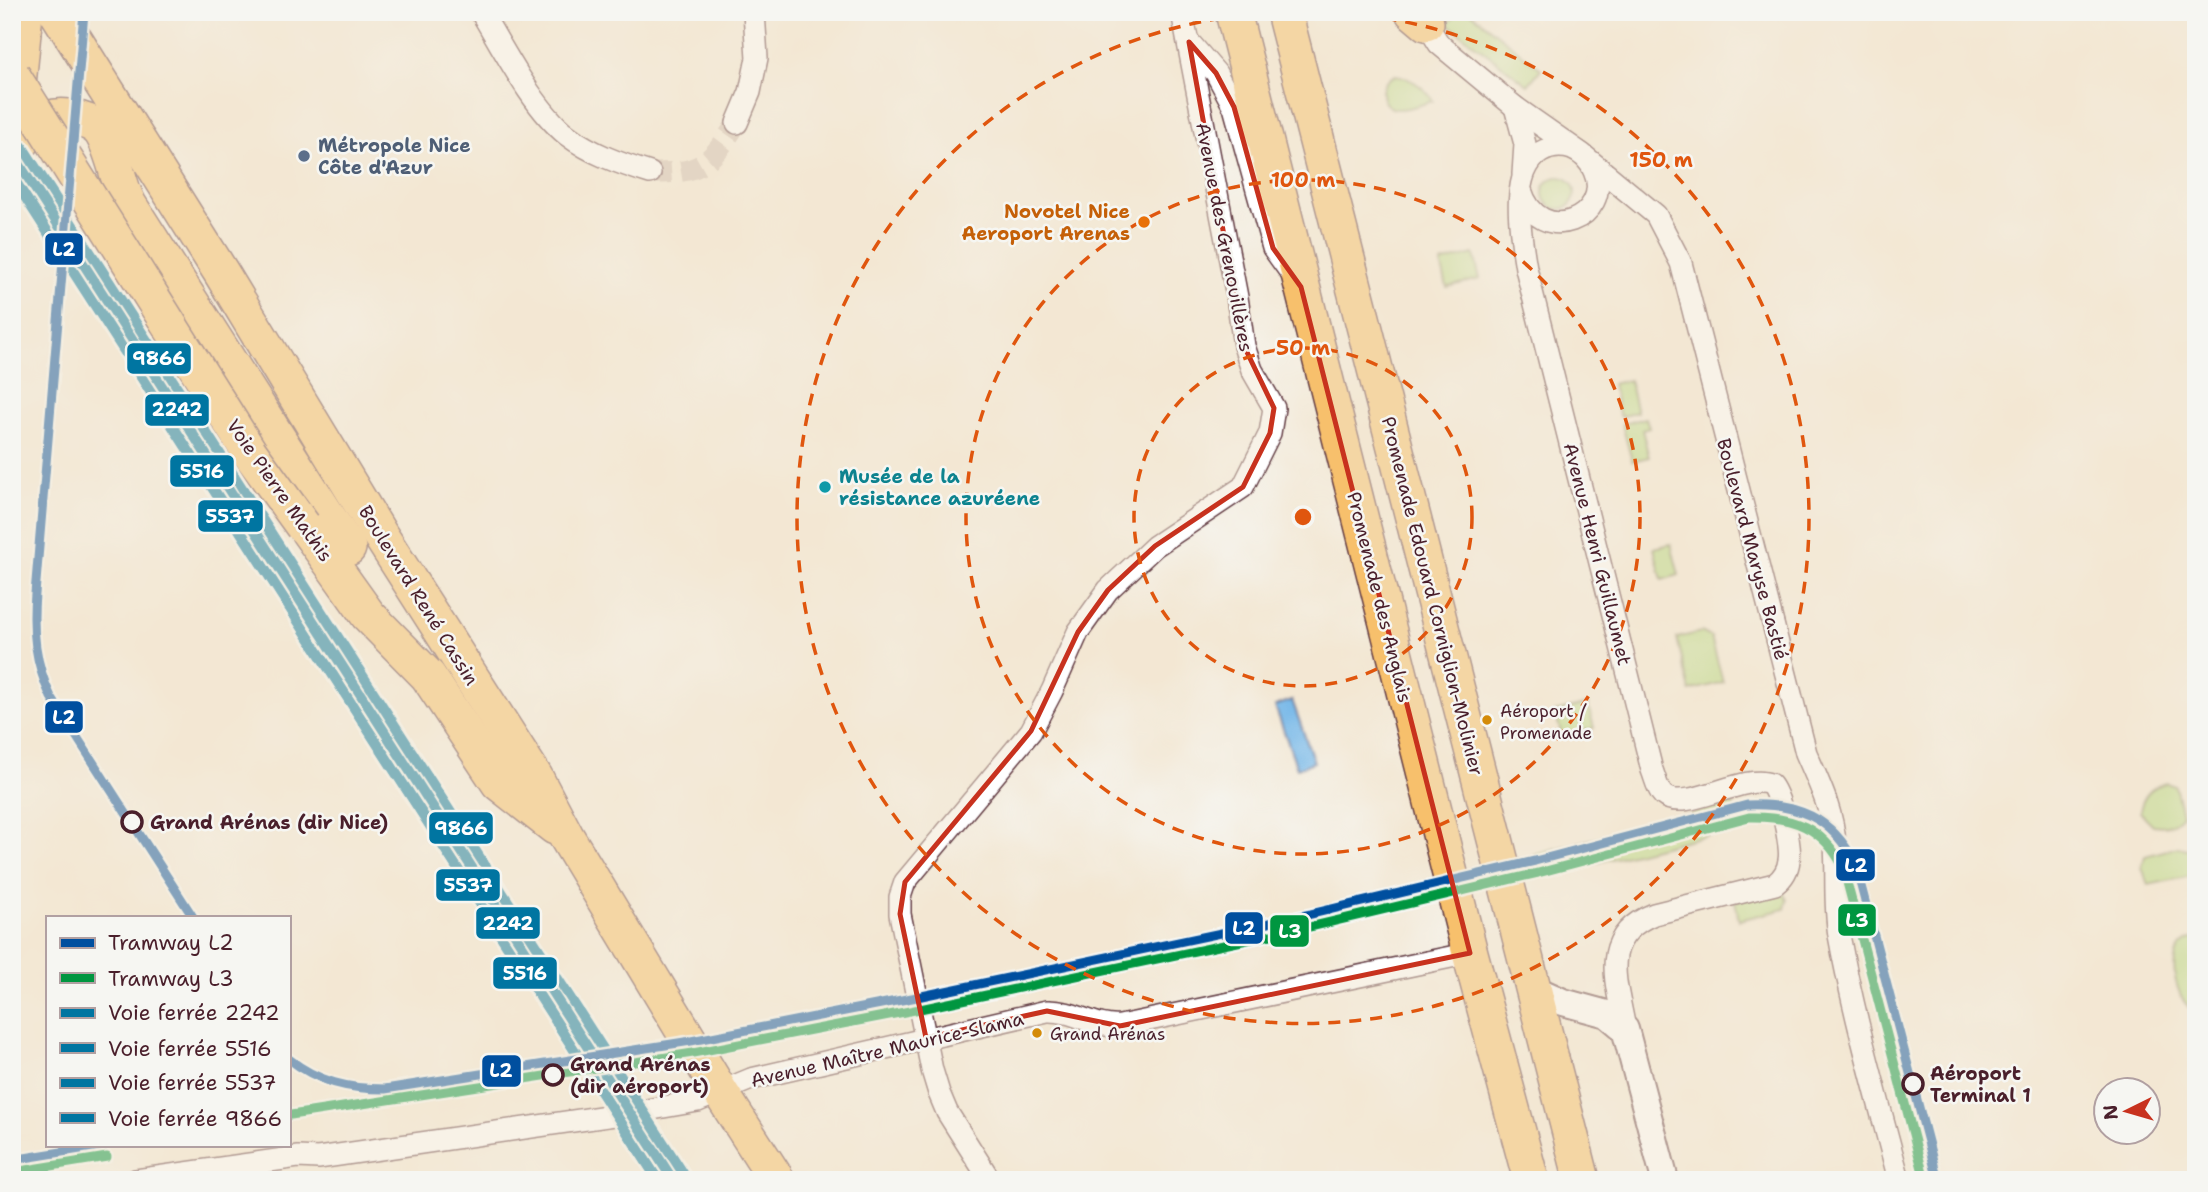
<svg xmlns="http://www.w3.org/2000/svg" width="2208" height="1192" viewBox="0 0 2208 1192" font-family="'Shantell Sans',sans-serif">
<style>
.green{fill:#b5d880;stroke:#807c56;stroke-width:2}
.water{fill:#72b6e8;stroke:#5e6a8a;stroke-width:2}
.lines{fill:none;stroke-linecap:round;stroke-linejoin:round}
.minor-tunnel{stroke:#d1bfb1;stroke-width:21;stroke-dasharray:21 10;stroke-linecap:butt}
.minor-casing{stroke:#633d44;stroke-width:24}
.tertiary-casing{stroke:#633d44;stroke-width:30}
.primary-casing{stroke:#633d44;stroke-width:38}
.minor{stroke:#fff;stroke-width:21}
.tertiary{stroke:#fff;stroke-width:26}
.primary{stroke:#f7c06c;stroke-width:35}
.primary-bridge-casing{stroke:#633d44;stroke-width:38;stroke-linecap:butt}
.primary-bridge{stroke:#f7c06c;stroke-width:35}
.rail-1-casing{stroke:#f6f6f2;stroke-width:16}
.rail-2-casing{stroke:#f6f6f2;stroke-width:16}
.rail-3-casing{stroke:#f6f6f2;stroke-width:16}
.rail-4-casing{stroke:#f6f6f2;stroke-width:16}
.rail-1{stroke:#0075a1;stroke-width:10}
.rail-2{stroke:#0075a1;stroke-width:10}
.rail-3{stroke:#0075a1;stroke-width:10}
.rail-4{stroke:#0075a1;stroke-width:10}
.tram-1-casing{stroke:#f6f6f2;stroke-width:14}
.tram-2-casing{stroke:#f6f6f2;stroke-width:14}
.tram-1{stroke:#004f9f;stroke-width:9}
.tram-2{stroke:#009640;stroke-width:9}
.marked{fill:none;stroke:#c8321e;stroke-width:5;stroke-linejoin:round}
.ring{fill:none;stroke:#e0560e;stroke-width:3.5;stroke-dasharray:12 9}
.service-dot{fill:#5c6f8a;stroke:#f6f6f2;stroke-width:2.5}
.food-dot{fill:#e8710a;stroke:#f6f6f2;stroke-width:2.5}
.culture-dot{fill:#0f9aa8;stroke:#f6f6f2;stroke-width:2.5}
.bus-dot{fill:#d48b09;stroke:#f6f6f2;stroke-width:2.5}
.stop-dot{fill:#f6f6f2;stroke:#4a1f2b;stroke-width:3.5}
.labels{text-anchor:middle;stroke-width:5;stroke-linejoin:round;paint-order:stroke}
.bus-label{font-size:17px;fill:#4a1f2b;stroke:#f6f6f2;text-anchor:start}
.service-label{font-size:19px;font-weight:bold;fill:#4e5e75;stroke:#f6f6f2;text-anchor:start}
.food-label{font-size:19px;font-weight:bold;fill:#c56008;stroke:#f6f6f2;text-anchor:end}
.street-label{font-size:19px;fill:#4a1f2b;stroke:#f6f6f2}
.culture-label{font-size:19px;font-weight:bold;fill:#0d838f;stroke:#f6f6f2;text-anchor:start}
.stop-label{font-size:19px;font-weight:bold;fill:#4a1f2b;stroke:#f6f6f2;text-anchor:start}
.centre{fill:#e0560e;stroke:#f6f6f2;stroke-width:3.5}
.ring-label{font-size:21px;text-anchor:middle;font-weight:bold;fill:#e0560e;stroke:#f6f6f2;stroke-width:5;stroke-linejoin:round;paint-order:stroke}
.line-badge{stroke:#f6f6f2;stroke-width:2.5}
.badge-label{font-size:19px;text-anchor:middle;font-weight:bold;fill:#fff}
</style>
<rect width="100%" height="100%" fill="#f6f6f2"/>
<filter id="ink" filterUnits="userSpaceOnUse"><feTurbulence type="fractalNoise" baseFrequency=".0143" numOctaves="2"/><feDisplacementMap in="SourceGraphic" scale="14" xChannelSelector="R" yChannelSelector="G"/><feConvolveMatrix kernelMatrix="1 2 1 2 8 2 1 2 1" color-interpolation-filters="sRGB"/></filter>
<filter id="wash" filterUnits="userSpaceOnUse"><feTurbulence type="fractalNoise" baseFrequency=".00686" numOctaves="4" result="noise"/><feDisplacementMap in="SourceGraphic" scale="28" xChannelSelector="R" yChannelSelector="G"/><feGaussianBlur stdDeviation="1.57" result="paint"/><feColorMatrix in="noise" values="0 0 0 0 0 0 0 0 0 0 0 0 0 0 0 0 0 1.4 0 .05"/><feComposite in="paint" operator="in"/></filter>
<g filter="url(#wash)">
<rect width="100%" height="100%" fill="#f3e7d3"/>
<!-- green -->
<g class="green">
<polygon points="1458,12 1470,12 1541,69 1528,85 1448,24"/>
<path d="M 1396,75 C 1410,77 1427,89 1433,101 C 1422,104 1410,109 1399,109 C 1378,109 1376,82 1396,75 Z"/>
<circle cx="1559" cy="193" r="16"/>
<polygon points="1474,254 1480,279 1447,287 1441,263"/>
<polygon points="1629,380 1637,412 1620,417 1612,384"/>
<polygon points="1646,418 1649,428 1642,430 1649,457 1632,461 1622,424"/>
<polygon points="1671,544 1679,575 1662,580 1654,548"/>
<polygon points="1701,632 1711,637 1723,682 1690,691 1677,638"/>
<polygon points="1588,704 1594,728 1562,736 1555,712"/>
<path d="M 2166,783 L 2175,786 L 2182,815 C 2174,825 2166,827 2153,825 L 2140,812 C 2142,796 2150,787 2166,783 Z"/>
<polygon points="1733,803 1739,827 1540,877 1534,854"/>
<polygon points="2178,847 2192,850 2196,875 2148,885 2142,867 2145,856"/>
<polygon points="1782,890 1787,899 1785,909 1739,920 1735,901"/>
<path d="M 2196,938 L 2196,1013 C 2174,1001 2161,944 2196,938 Z"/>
</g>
<!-- water -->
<polygon class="water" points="1292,700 1314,762 1297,768 1275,706"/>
</g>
<g filter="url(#ink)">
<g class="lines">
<!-- minor-tunnel -->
<path class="minor-tunnel" d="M 650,173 C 701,174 710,164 737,123"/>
<!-- minor casing -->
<g class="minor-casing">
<g id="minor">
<path d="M 481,12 C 504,50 533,108 567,135 C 592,154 621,164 650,173"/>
<path d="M 1426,23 L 1439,44 L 1515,107 L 1582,154 L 1656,215 L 1681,263 L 1806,753 C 1819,783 1833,811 1835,844 C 1837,875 1834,904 1839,935 C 1854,1017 1878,1099 1899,1180"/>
<polyline points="1190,43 1216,73 1234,107 1273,248 1291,273"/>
<polyline points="1515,107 1525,144 1523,174"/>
<polyline points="737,123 750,92 757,58 754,12"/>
<path d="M 1521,190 C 1540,251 1614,216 1594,171 C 1590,161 1582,153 1572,149 C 1562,146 1550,147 1541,152 C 1508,172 1521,237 1526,268 L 1652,770 C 1655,777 1657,789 1663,795 C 1684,814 1743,773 1770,784 C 1780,793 1792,847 1789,860 C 1788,870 1783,878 1775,884 L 1654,914 C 1597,937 1617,983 1625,1029"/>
<path d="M 136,1180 L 298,1157 L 318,1158 L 635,1112 L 698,1101 L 751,1079 L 1047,1011 C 1075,1010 1094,1028 1120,1026 L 1470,953"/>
<polyline points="990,1180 947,1112 939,1093 932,1070 900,914 900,897 905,882 1031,731 1052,691 1078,632 1108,590 1155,546 1243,487 1270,433 1274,408 1252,370 1244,346 1237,297 1182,12"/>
</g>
</g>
<!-- tertiary casing -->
<g class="tertiary-casing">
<polyline id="tertiary" points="1532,988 1563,1002 1607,1014 1625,1029 1665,1180"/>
</g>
<!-- primary casing -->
<g class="primary-casing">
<g id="primary">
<polyline points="57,12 222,274 382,538 535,777 566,836 721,1093 777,1180"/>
<polyline points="1233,12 1470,953 1531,1180"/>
<polyline points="1284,12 1582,1180"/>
<polyline points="1413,12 1426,23"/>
<polyline points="16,106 25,12"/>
<path d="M 12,159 C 27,129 43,109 79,119 C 89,122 97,125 102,133 C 115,154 117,182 129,205 L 348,548"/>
<polyline points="308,531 368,615 428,676 499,783 555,827"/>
</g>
</g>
<!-- minor -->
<use href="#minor" class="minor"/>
<!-- tertiary -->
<use href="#tertiary" class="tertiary"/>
<!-- primary -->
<use href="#primary" class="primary"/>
<!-- primary-bridge casing -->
<g class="primary-bridge-casing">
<polyline id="primary-bridge" points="12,75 250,453 303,526"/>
</g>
<!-- primary-bridge -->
<use href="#primary-bridge" class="primary-bridge"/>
<!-- rail-1 casing -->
<g class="rail-1-casing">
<polyline id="rail-1" points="12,153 673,1180"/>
</g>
<!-- rail-2 casing -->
<g class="rail-2-casing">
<polyline id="rail-2" points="12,176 658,1180"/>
</g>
<!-- rail-3 casing -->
<g class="rail-3-casing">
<polyline id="rail-3" points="12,177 658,1180"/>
</g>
<!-- rail-4 casing -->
<g class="rail-4-casing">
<polyline id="rail-4" points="22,146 683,1173"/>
</g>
<!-- rail-1 -->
<use href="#rail-1" class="rail-1"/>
<!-- rail-2 -->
<use href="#rail-2" class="rail-2"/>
<!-- rail-3 -->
<use href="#rail-3" class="rail-3"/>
<!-- rail-4 -->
<use href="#rail-4" class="rail-4"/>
<!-- tram-1 casing -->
<g class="tram-1-casing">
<g id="tram-1">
<path d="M 84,12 L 35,594 C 32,631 35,663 51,697 L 193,917"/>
<path d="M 289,1059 C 318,1082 348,1089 385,1089 L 691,1041 L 917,997 L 1311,914 L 1535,861 L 1747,805 C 1797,803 1832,817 1855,863 L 1938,1180"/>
<polyline points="12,1160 105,1145"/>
</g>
</g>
<!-- tram-2 casing -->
<g class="tram-2-casing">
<g id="tram-2">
<path d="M 291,1115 L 693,1053 L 920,1009 L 1314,926 L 1538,873 L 1749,817 C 1792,816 1823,827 1843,867 L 1925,1180"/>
<polyline points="14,1172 107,1157"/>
</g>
</g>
<!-- tram-1 -->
<use href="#tram-1" class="tram-1"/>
<!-- tram-2 -->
<use href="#tram-2" class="tram-2"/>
</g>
</g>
<!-- marked area -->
<path d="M0 0H2208V1192H0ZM 1189,42 L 1216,73 L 1234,107 L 1273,248 L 1301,287 L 1470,953 L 1120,1026 L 1047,1011 L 926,1038 L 900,914 L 905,882 L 1031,731 L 1078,632 L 1108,590 L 1155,546 L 1243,487 L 1270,433 L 1274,408 L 1244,346 Z" fill="#f3e7d3" fill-opacity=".55" fill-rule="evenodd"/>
<path class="marked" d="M 1189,42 L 1216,73 L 1234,107 L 1273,248 L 1301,287 L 1470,953 L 1120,1026 L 1047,1011 L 926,1038 L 900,914 L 905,882 L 1031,731 L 1078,632 L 1108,590 L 1155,546 L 1243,487 L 1270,433 L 1274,408 L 1244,346 Z"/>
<!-- distance rings -->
<g class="ring">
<circle cx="1303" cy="517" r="169"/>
<circle cx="1303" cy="517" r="337"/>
<path d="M1343 13A506 506 0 1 1 1263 13"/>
</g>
<!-- markers -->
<circle class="service-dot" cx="304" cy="156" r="7"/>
<circle class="food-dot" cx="1144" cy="222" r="7"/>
<circle class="culture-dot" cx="825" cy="487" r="7"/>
<g class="bus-dot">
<circle cx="1487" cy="720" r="6"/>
<circle cx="1037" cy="1033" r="6"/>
</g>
<g class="stop-dot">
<circle cx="132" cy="822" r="10"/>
<circle cx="553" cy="1075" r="10"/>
<circle cx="1913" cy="1084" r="10"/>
</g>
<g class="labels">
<!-- bus labels -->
<g class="bus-label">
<text x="1500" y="717">Aéroport /<tspan x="1500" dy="22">Promenade</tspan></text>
<text x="1050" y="1040">Grand Arénas</text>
</g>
<!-- service labels -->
<g class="service-label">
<text x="318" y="152">Métropole Nice<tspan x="318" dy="22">Côte d'Azur</tspan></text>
</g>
<!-- food labels -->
<g class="food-label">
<text x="1130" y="218">Novotel Nice<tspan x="1130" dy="22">Aeroport Arenas</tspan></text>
</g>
<!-- street labels -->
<g class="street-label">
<text transform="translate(1225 237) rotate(79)" y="7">Avenue des Grenouillères</text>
<text transform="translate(280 490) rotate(55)" y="7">Voie Pierre Mathis</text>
<text transform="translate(1753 549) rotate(75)" y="7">Boulevard Maryse Bastié</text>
<text transform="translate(1598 554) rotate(76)" y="7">Avenue Henri Guillaumet</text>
<text transform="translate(419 595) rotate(58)" y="7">Boulevard René Cassin</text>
<text transform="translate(1433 596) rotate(76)" y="7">Promenade Edouard Corniglion-Molinier</text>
<text transform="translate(1380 597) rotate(76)" y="7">Promenade des Anglais</text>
<text transform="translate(887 1049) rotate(-13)" y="7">Avenue Maître Maurice-Slama</text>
</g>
<!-- culture labels -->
<g class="culture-label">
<text x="839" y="483">Musée de la<tspan x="839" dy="22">résistance azuréene</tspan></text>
</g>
<!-- stop labels -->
<g class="stop-label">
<text x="150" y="829">Grand Arénas (dir Nice)</text>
<text x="570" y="1071">Grand Arénas<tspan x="570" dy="22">(dir aéroport)</tspan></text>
<text x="1930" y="1080">Aéroport<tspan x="1930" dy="22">Terminal 1</tspan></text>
</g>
</g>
<circle cx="1303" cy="517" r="10" class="centre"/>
<g class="ring-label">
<text x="1661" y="167">150 m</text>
<text x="1303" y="187">100 m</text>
<text x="1303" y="355">50 m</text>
</g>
<g class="line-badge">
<rect x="44" y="232" width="40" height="34" rx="7" fill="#004f9f"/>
<rect x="126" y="342" width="66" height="33" rx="7" fill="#0075a1"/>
<rect x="144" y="393" width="66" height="34" rx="7" fill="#0075a1"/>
<rect x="169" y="454" width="66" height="34" rx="7" fill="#0075a1"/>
<rect x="197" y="499" width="67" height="34" rx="7" fill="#0075a1"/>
<rect x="44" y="700" width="40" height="34" rx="7" fill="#004f9f"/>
<rect x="428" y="811" width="66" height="34" rx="7" fill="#0075a1"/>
<rect x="1835" y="848" width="41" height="34" rx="7" fill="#004f9f"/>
<rect x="435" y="868" width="66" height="34" rx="7" fill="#0075a1"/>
<rect x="1837" y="903" width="40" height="34" rx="7" fill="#009640"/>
<rect x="475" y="906" width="66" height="34" rx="7" fill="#0075a1"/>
<rect x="1224" y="911" width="40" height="34" rx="7" fill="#004f9f"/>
<rect x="1269" y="914" width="41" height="34" rx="7" fill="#009640"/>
<rect x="492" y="956" width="66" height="34" rx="7" fill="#0075a1"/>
<rect x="481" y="1054" width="41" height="34" rx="7" fill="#004f9f"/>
</g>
<g class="badge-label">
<text x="64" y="256">L2</text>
<text x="159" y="365">9866</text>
<text x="177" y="416">2242</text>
<text x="202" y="478">5516</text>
<text x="230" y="523">5537</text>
<text x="64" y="724">L2</text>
<text x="461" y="835">9866</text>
<text x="1856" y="872">L2</text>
<text x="468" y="892">5537</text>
<text x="1857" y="927">L3</text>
<text x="508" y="930">2242</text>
<text x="1244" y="935">L2</text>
<text x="1290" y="938">L3</text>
<text x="525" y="980">5516</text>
<text x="501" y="1077">L2</text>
</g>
<!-- margin -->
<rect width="2208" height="1192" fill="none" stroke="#f6f6f2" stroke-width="42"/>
<!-- legend -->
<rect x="46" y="916" width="245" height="231" fill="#f6f6f2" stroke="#b1a0a2" stroke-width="2"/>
<rect x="60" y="938" width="35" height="10" fill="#004f9f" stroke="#b1a0a2" stroke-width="2"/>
<text x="108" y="950" font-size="21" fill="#4a1f2b">Tramway L2</text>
<rect x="60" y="973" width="35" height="10" fill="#009640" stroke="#b1a0a2" stroke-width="2"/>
<text x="108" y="986" font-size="21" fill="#4a1f2b">Tramway L3</text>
<rect x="60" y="1008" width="35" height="10" fill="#0075a1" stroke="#b1a0a2" stroke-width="2"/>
<text x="108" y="1020" font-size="21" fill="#4a1f2b">Voie ferrée 2242</text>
<rect x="60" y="1043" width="35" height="10" fill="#0075a1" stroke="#b1a0a2" stroke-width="2"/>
<text x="108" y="1056" font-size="21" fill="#4a1f2b">Voie ferrée 5516</text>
<rect x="60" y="1078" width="35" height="10" fill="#0075a1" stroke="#b1a0a2" stroke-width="2"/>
<text x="108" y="1090" font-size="21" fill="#4a1f2b">Voie ferrée 5537</text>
<rect x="60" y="1113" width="35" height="10" fill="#0075a1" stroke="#b1a0a2" stroke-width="2"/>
<text x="108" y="1126" font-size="21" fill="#4a1f2b">Voie ferrée 9866</text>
<!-- north arrow -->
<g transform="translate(2127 1111) rotate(265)"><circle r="33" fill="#f6f6f2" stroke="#b1a0a2" stroke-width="2"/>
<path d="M0-5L12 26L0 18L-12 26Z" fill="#c8321e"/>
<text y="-10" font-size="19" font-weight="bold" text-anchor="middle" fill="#4a1f2b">N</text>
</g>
</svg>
